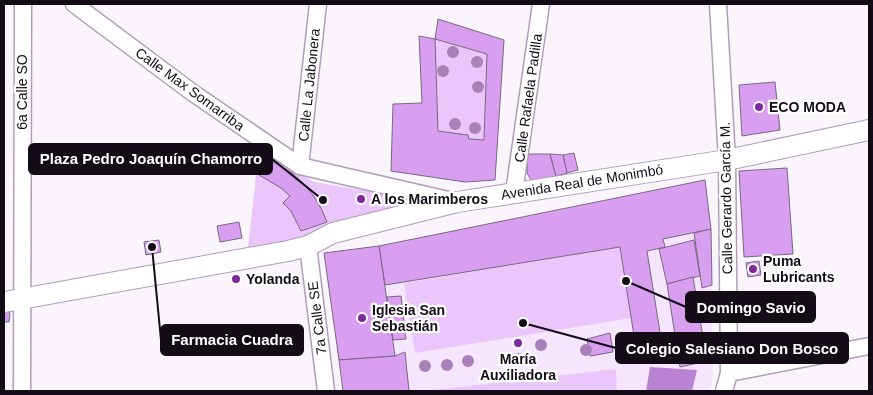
<svg xmlns="http://www.w3.org/2000/svg" width="873" height="395" viewBox="0 0 873 395" font-family="Arial,sans-serif">
<style>
.built{fill:#f5e6fd}
.green{fill:#eac6fb}
.water{fill:#b982d2}
.building{fill:#d89ff1;stroke:#796782;fill-rule:evenodd}
.lines{fill:none;stroke-linecap:round;stroke-linejoin:round}
.minor-casing{stroke:#b19dba;stroke-width:19}
.tertiary-casing{stroke:#b19dba;stroke-width:22}
.minor{stroke:#fff;stroke-width:16}
.tertiary{stroke:#fff;stroke-width:20}
.tree{fill:#a980b8}
.poi-dot{fill:#7c2a9a;stroke:#fff;stroke-width:2}
.labels{text-anchor:middle;stroke-width:4.5;stroke-linejoin:round;paint-order:stroke}
.street-label{font-size:14px;fill:#130c16;stroke:#fff}
.poi-label{font-size:14px;font-weight:bold;fill:#130c16;stroke:#fff;text-anchor:start}
.leader{fill:none;stroke:#130c16;stroke-width:2}
.callout-dot{fill:#130c16;stroke:#fff;stroke-width:2}
.callout{fill:#130c16;stroke:#130c16;stroke-width:2}
.callout-label{font-size:15px;text-anchor:middle;font-weight:bold;fill:#fff}
</style>
<rect width="100%" height="100%" fill="#f9f5fb"/>
<!-- built -->
<polygon class="built" points="705,180 711,230 713,377 709,391 343,391 339,360 324,253 379,246"/>
<!-- green -->
<g class="green">
<polygon points="435,39 487,54 484,140 469,139 468,135 438,131"/>
<path d="M 259,149 L 314,182 L 389,195 C 394,200 394,204 389,209 L 291,242 L 248,248 Z"/>
<polygon points="620,247 631,318 415,353 404,283"/>
<polygon points="616,369 617,391 425,391"/>
</g>
<!-- water -->
<polygon class="water" points="650,367 697,370 692,391 646,391"/>
<!-- building -->
<g class="building">
<path d="M 438,19 L 504,40 L 495,180 L 465,182 L 391,171 L 393,104 L 422,103 L 419,36 L 435,39 ZM 435,39 L 487,54 L 484,140 L 469,139 L 468,135 L 438,131 Z"/>
<polygon points="775,82 780,130 742,136 739,85"/>
<polygon points="574,153 578,170 567,173 563,155"/>
<polygon points="527,154 550,154 556,176 532,182 527,173"/>
<polygon points="550,154 563,155 567,173 556,176"/>
<polygon points="266,158 279,165 292,173 303,183 313,195 321,208 327,222 301,231 291,211 283,203 290,196 281,188 259,175"/>
<polygon points="787,168 793,254 744,257 739,171"/>
<polygon points="705,180 711,229 663,239 665,247 647,251 664,357 638,361 620,247 385,285 379,246"/>
<polygon points="239,222 242,238 220,242 217,226"/>
<polygon points="711,229 712,285 702,288 694,233"/>
<polygon points="159,240 161,252 146,255 144,242"/>
<polygon points="694,240 700,276 667,284 659,249"/>
<polygon points="379,246 395,356 339,360 324,253"/>
<polygon points="759,261 761,275 748,277 746,263"/>
<polygon points="693,277 707,361 680,367 667,284"/>
<polygon points="401,296 406,339 393,340 387,297"/>
<polygon points="4,308 10,313 9,322 4,322"/>
<polygon points="610,333 613,352 590,356 587,339"/>
<polygon points="405,352 409,391 343,391 339,360 395,356"/>
</g>
<g class="lines">
<!-- minor casing -->
<g class="minor-casing">
<g id="minor">
<polyline points="74,4 193,93 300,166 457,202"/>
<polyline points="718,4 727,160 729,373 724,391"/>
<polyline points="300,166 318,4"/>
<polyline points="514,193 541,4"/>
<polyline points="308,246 326,391"/>
<polyline points="729,373 869,346"/>
<polyline points="22,391 23,4"/>
</g>
</g>
<!-- tertiary casing -->
<g class="tertiary-casing">
<polyline id="tertiary" points="4,302 288,251 308,246 333,233 457,202 727,160 869,130"/>
</g>
<!-- minor -->
<use href="#minor" class="minor"/>
<!-- tertiary -->
<use href="#tertiary" class="tertiary"/>
</g>
<!-- trees -->
<g class="tree">
<circle cx="453" cy="52" r="6"/>
<circle cx="477" cy="62" r="6"/>
<circle cx="443" cy="71" r="6"/>
<circle cx="478" cy="87" r="6"/>
<circle cx="455" cy="124" r="6"/>
<circle cx="475" cy="128" r="6"/>
<circle cx="541" cy="345" r="6"/>
<circle cx="586" cy="350" r="6"/>
<circle cx="519" cy="359" r="6"/>
<circle cx="468" cy="361" r="6"/>
<circle cx="447" cy="365" r="6"/>
<circle cx="425" cy="366" r="6"/>
</g>
<!-- markers -->
<g class="poi-dot">
<circle cx="759" cy="107" r="5"/>
<circle cx="361" cy="199" r="5"/>
<circle cx="753" cy="269" r="5"/>
<circle cx="236" cy="279" r="5"/>
<circle cx="362" cy="318" r="5"/>
<circle cx="518" cy="343" r="5"/>
</g>
<g class="labels">
<!-- street labels -->
<g class="street-label">
<text transform="translate(309 85) rotate(-84)" y="5">Calle La Jabonera</text>
<text transform="translate(190 89) rotate(36)" y="5">Calle Max Somarriba</text>
<text transform="translate(22 92) rotate(-90)" y="5">6a Calle SO</text>
<text transform="translate(528 98) rotate(-82)" y="5">Calle Rafaela Padilla</text>
<text transform="translate(582 182) rotate(-9)" y="5">Avenida Real de Monimbó</text>
<text transform="translate(726 198) rotate(-91)" y="5">Calle Gerardo García M.</text>
<text transform="translate(317 318) rotate(-97)" y="5">7a Calle SE</text>
</g>
<!-- poi labels -->
<g class="poi-label">
<text x="769" y="112">ECO MODA</text>
<text x="371" y="204">A los Marimberos</text>
<text x="763" y="266">Puma<tspan x="763" dy="16">Lubricants</tspan></text>
<text x="246" y="284">Yolanda</text>
<text x="372" y="315">Iglesia San<tspan x="372" dy="16">Sebastián</tspan></text>
<text x="518" y="364" text-anchor="middle">María<tspan x="518" dy="16">Auxiliadora</tspan></text>
</g>
</g>
<!-- callouts -->
<path class="leader" d="M323 200L272 159M626 281L686 307M152 247L161 340M523 323L616 348"/>
<g class="callout-dot">
<circle cx="323" cy="200" r="5"/>
<circle cx="626" cy="281" r="5"/>
<circle cx="152" cy="247" r="5"/>
<circle cx="523" cy="323" r="5"/>
</g>
<g class="callout">
<rect x="29" y="144" width="243" height="30" rx="5"/>
<rect x="686" y="292" width="129" height="30" rx="5"/>
<rect x="161" y="325" width="142" height="30" rx="5"/>
<rect x="616" y="333" width="232" height="30" rx="5"/>
</g>
<g class="callout-label">
<text x="151" y="164">Plaza Pedro Joaquín Chamorro</text>
<text x="751" y="313">Domingo Savio</text>
<text x="232" y="345">Farmacia Cuadra</text>
<text x="732" y="354">Colegio Salesiano Don Bosco</text>
</g>
<!-- border -->
<rect width="873" height="395" fill="none" stroke="#130c16" stroke-width="10"/>
</svg>
